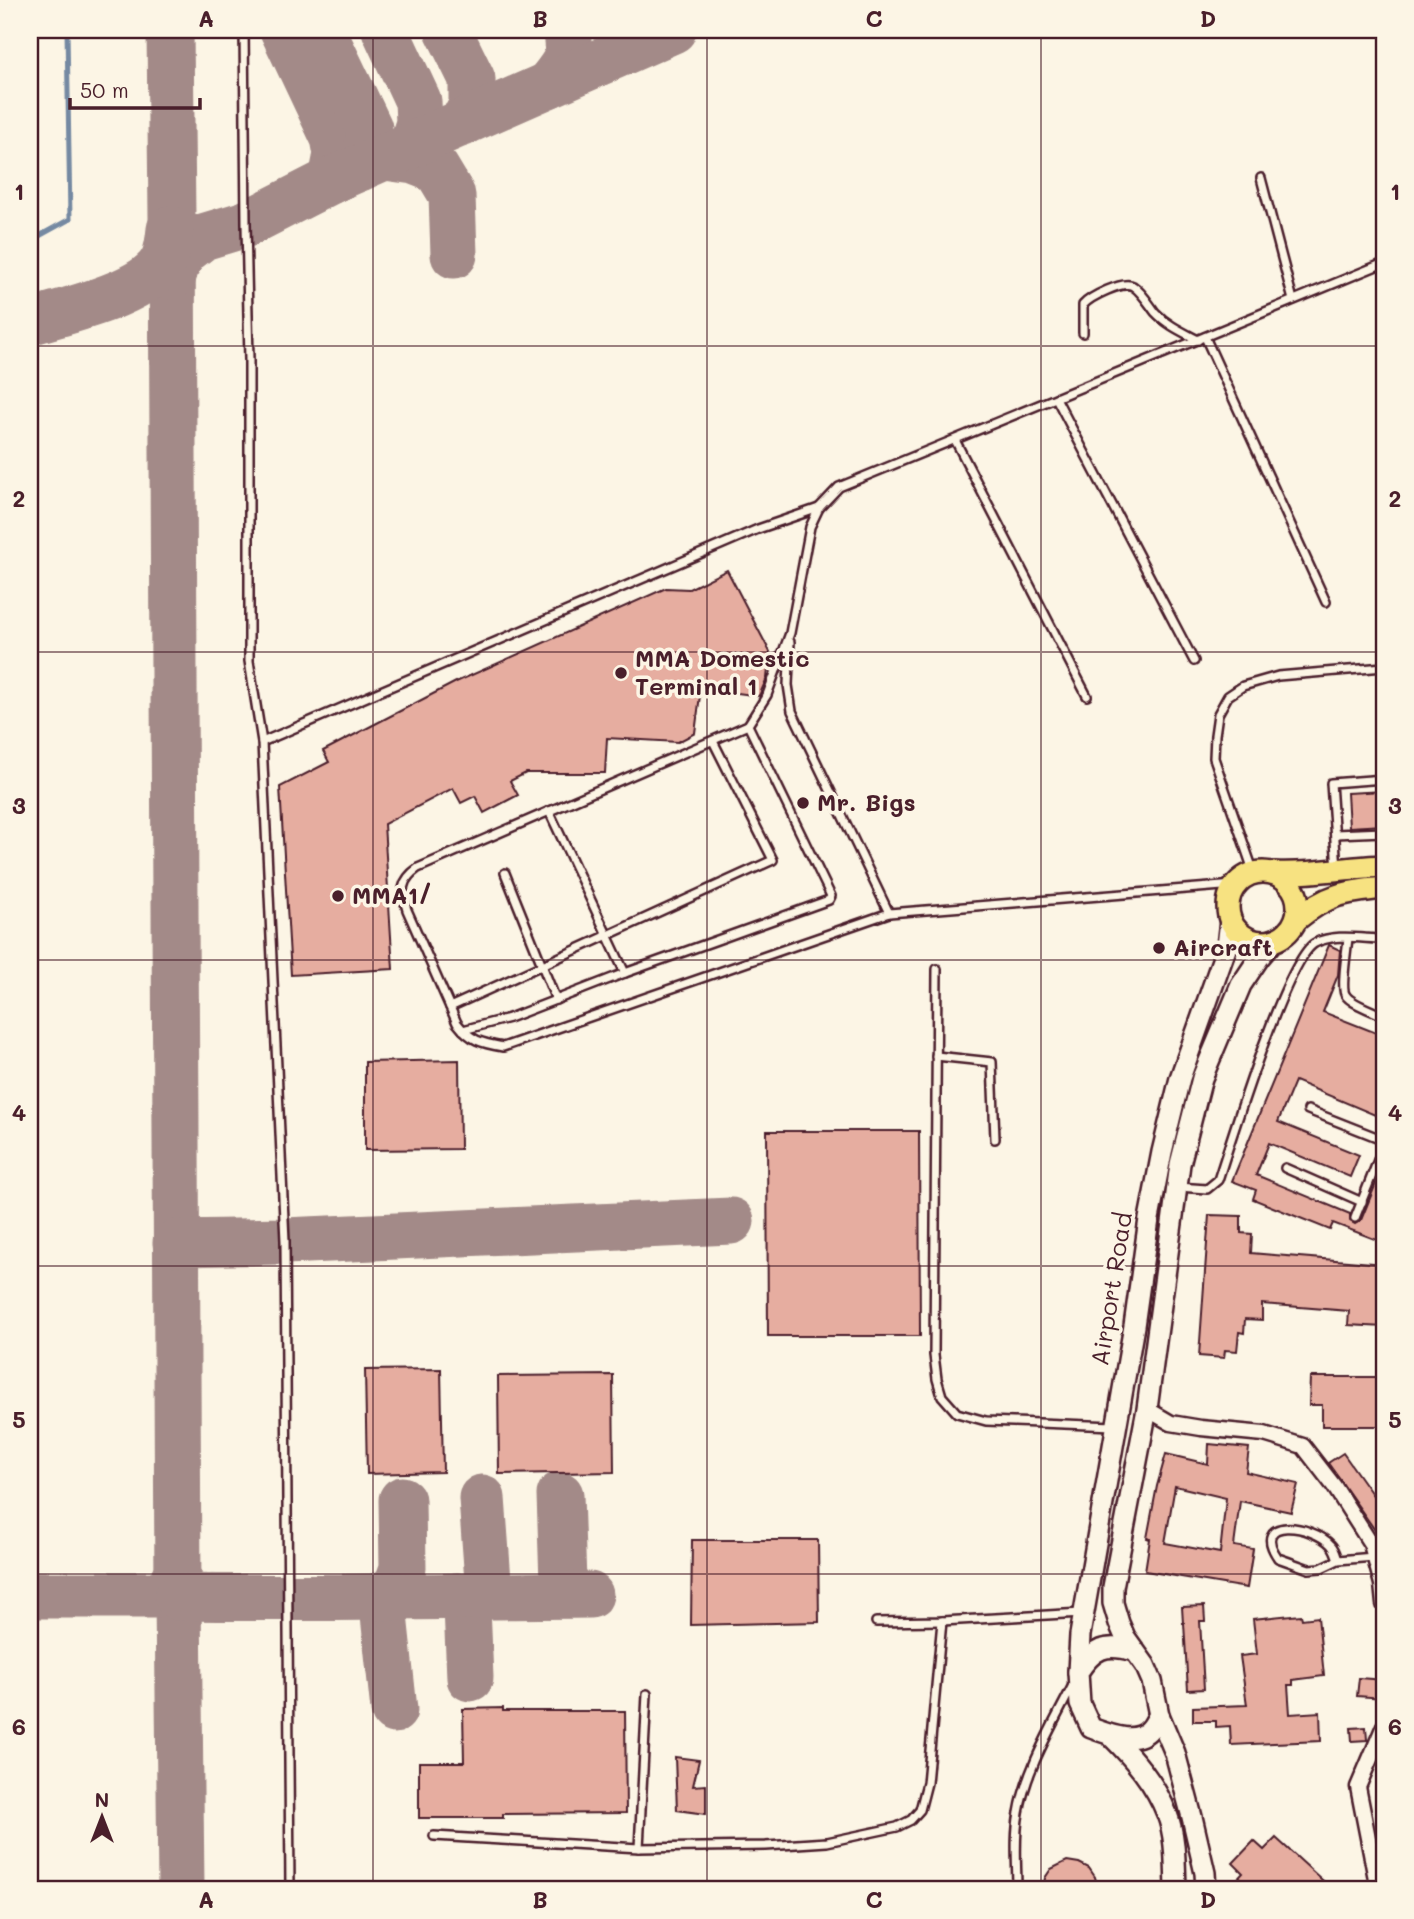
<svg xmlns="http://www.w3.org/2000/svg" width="1414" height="1919" viewBox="0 0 1414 1919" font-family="Mali,sans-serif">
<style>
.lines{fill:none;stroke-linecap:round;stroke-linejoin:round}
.stream{stroke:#7489a2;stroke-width:5}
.taxiway{stroke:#a38a88;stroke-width:47}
.building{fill:#e6ada0;stroke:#4a1f2b;stroke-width:2;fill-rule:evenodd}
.lane-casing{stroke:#4a1f2b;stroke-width:12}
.street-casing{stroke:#4a1f2b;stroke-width:19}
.secondary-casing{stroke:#4a1f2b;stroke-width:24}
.primary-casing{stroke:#4a1f2b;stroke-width:26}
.lane{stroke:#fcf5e5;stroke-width:7}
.street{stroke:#fcf5e5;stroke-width:14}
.secondary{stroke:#fcf5e5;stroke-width:19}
.primary{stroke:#f7e281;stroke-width:21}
.grid{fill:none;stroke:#4a1f2b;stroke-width:2;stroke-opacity:0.55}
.poi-dot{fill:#4a1f2b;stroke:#fcf5e5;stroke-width:2.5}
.labels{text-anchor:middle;stroke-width:7;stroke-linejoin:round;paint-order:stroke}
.poi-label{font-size:24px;font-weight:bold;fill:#4a1f2b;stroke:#fcf5e5;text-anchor:start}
.street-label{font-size:24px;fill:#4a1f2b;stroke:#fcf5e5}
.neatline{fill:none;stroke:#4a1f2b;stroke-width:2.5}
.grid-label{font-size:23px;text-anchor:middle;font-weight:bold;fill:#4a1f2b}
</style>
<rect width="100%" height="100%" fill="#fcf5e5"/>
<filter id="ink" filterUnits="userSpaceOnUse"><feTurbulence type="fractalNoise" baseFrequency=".0143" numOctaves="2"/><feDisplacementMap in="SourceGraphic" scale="14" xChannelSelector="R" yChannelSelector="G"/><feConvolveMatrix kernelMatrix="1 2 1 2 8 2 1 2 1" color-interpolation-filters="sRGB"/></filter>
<g filter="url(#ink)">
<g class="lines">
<!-- stream -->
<polyline class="stream" points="30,241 70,219 67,30"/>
<!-- taxiway -->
<g class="taxiway">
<polyline points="170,30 172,218 178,1597 181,1889"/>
<polyline points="283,30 334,138 337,154 332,180"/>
<polyline points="322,30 369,128 368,151 360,168"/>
<polyline points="385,30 418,101 419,123 412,145"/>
<polyline points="448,30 472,79 472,105 463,123"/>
<path d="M 548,85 C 564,65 573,56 566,30"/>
<polyline points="385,157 414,161 437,170 452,195 454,255"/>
<polyline points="173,276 177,263 185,251 203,237 246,224 332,180 673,30"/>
<path d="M 30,322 C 64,311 145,294 163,261 C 168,251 169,239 170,229"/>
<polyline points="176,1243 285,1241 731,1221"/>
<polyline points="30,1595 156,1595 169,1588 178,1573"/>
<polyline points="551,1595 563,1582 560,1495"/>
<polyline points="378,1596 383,1606 394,1710"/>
<polyline points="383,1596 397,1585 403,1568 402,1500"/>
<polyline points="457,1596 467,1607 470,1678"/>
<polyline points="476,1596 488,1581 482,1498"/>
<path d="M 178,1597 C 315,1599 453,1596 590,1595"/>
</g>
</g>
<!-- building -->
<g class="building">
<polygon points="727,570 770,652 767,678 759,696 701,688 695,733 678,742 607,738 605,773 526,773 510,781 518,795 484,813 475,796 461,803 453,788 384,824 393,969 291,975 280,787 329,762 323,751 456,682 666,588 689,589"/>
<polygon points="1384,791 1384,825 1349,827 1347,793"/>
<polygon points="1329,945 1340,950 1338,975 1323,1012 1384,1036 1384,1093 1375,1115 1295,1081 1278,1122 1359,1155 1350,1177 1269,1143 1256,1175 1350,1214 1350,1221 1355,1224 1361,1220 1384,1164 1384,1223 1377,1240 1333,1223 1330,1230 1253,1199 1256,1190 1232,1181"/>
<polygon points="459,1060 460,1149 365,1150 365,1062"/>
<polygon points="767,1131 919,1131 920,1336 768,1336"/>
<polygon points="1209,1215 1241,1216 1241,1233 1252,1234 1251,1253 1384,1264 1384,1327 1348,1325 1349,1311 1262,1304 1262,1320 1245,1319 1244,1333 1239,1332 1237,1351 1225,1350 1224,1358 1199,1356"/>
<polygon points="441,1369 443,1472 367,1474 365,1370"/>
<polygon points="613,1375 614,1472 499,1474 498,1376"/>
<polygon points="1310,1377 1384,1377 1384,1426 1322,1426 1322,1405 1309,1405"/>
<path d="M 1209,1444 L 1249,1448 L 1246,1472 L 1298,1484 L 1291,1512 L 1240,1501 L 1234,1546 L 1253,1549 L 1247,1588 L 1145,1571 L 1150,1539 L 1147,1538 L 1157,1486 L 1166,1454 L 1208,1464 ZM 1175,1486 L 1226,1498 L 1220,1553 L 1165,1543 Z"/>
<polygon points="1343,1453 1384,1511 1384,1543 1328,1463"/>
<polygon points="692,1540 818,1540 819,1622 691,1625"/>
<polygon points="1204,1606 1205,1621 1200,1621 1204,1689 1188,1690 1184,1623 1183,1623 1182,1607"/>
<polygon points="1291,1615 1291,1616 1301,1615 1302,1619 1318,1617 1324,1676 1293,1680 1293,1685 1288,1685 1290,1714 1320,1712 1321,1741 1231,1745 1230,1726 1216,1727 1216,1721 1193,1721 1193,1707 1247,1705 1240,1656 1257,1654 1253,1619"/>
<polygon points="1359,1678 1384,1680 1384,1698 1357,1696"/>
<polygon points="503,1708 503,1711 625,1711 626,1813 503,1814 503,1818 419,1818 419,1762 464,1762 463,1709"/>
<polygon points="1366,1727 1367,1740 1352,1741 1351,1728"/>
<polygon points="675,1757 699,1760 693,1786 706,1785 706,1814 677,1810"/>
<polygon points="1276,1838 1332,1889 1228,1889 1243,1873 1233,1863 1254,1841 1264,1850"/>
<polygon points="1067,1861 1079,1863 1089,1868 1095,1877 1098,1889 1043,1889 1045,1878 1051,1869"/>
</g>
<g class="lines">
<!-- lane casing -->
<g class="lane-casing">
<g id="lane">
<polyline points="244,30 246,224 249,360 249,661 262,742 285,1241 290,1889"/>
<polyline points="1261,178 1293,300"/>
<path d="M 1083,333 L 1083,305 C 1090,297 1123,280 1133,286 C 1142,292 1149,304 1155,312 C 1167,325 1183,332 1198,340"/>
<polyline points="1205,337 1326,602"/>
<polyline points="1056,398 1194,661"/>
<polyline points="955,440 1087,696"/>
<polyline points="790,642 788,685 792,711 889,913"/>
<polyline points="262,742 758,529 819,508"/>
<polyline points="549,811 625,973"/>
<polyline points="1335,834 1384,832"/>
<polyline points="1337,869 1331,783 1384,779"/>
<polyline points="505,873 556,1000"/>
<polyline points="1254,873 1214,758 1215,735 1218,714 1228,696 1243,686 1278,676 1384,667"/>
<path d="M 1235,885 L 889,913 L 503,1047 C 481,1043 471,1041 457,1023 L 407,910 C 401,891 400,881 418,868 L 748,725 L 767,695 L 790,633 L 810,527 L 819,508 L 839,487 L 1384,263"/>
<path d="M 1348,938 C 1347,949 1341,987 1345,994 C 1349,1003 1375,1012 1384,1016"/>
<polyline points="937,969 934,1355 937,1379 942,1396 957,1413 986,1421 1114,1426"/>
<polyline points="450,1007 773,860 713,741"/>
<polyline points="463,1030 509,1018 625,973 829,900 831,896 748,725"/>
<polyline points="936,1056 992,1062 995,1139"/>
<polyline points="1308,1110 1384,1140"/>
<polyline points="1285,1168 1362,1202"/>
<path d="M 1178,1187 L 1207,1189 L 1218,1180 C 1231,1140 1286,959 1315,943 C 1335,933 1363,939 1384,939"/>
<polyline points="1355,1218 1384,1145"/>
<path d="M 1338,1560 C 1336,1554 1335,1549 1331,1545 C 1312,1524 1249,1516 1278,1558 L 1309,1569 L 1321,1568 L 1338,1560 L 1374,1557"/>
<polyline points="876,1622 942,1621 1082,1613"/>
<polyline points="434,1836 639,1848 766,1846 827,1842 897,1827 911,1820 920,1810 927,1783 942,1621"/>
<polyline points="639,1848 647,1694"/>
<path d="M 1017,1889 C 1017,1864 1014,1838 1019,1813 C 1026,1769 1054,1723 1074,1683"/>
</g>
</g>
<!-- street casing -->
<g class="street-casing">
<g id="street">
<polyline points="1147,1409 1171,1423 1201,1428 1264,1434 1303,1446 1334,1486 1371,1544 1382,1584 1384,1604"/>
<polyline points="1378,1889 1358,1787 1384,1726"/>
</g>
</g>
<!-- secondary casing -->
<g class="secondary-casing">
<g id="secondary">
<path d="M 1078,1672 C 1094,1648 1105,1643 1134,1651"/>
<path d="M 1159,1715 C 1156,1719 1154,1725 1150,1729 C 1136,1746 1108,1734 1091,1728 L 1080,1704 L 1078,1672 L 1080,1635 L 1134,1326 L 1149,1219 L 1162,1152 L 1180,1078 L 1227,946 L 1230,920"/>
<path d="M 1111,1736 C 1134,1759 1155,1783 1167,1814 C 1176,1837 1175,1865 1176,1889"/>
<polyline points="1206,1889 1205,1873 1192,1817 1175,1753 1159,1715 1152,1681 1145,1665 1125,1637 1119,1623 1113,1603 1113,1587 1147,1409 1180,1164 1202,1078 1241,985 1259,958 1275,939"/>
</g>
</g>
<!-- primary casing -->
<g class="primary-casing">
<g id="primary">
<circle cx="1263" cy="907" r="35"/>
<path d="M 1275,873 C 1312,875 1347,867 1384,866"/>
<path d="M 1296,920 C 1328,894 1344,892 1384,888"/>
</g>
</g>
<!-- lane -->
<use href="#lane" class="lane"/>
<!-- street -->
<use href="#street" class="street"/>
<!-- secondary -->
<use href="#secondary" class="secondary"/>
<!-- primary -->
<use href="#primary" class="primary"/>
</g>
</g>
<!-- grid -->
<path class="grid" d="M 373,30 L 373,1889M 707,30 L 707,1889M 1041,30 L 1041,1889M 30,346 L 1384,346M 30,652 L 1384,652M 30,960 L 1384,960M 30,1266 L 1384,1266M 30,1574 L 1384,1574"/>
<!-- markers -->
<g class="poi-dot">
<circle cx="621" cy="673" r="7"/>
<circle cx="803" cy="803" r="7"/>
<circle cx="338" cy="896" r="7"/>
<circle cx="1159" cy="948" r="7"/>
</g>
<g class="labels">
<!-- poi labels -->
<g class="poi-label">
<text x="635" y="667">MMA Domestic<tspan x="635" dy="28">Terminal 1</tspan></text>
<text x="817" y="811">Mr. Bigs</text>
<text x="352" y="904">MMA1/</text>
<text x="1173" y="956">Aircraft</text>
</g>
<!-- street labels -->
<g class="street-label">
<text transform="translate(1112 1289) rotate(-81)" y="8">Airport Road</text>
</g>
</g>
<!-- margin -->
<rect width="1414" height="1919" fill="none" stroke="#fcf5e5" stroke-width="77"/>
<!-- north arrow -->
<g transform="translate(102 1817)" stroke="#fcf5e5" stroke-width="5" paint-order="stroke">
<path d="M0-5L12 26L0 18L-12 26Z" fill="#4a1f2b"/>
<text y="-10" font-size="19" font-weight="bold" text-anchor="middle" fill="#4a1f2b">N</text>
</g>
<!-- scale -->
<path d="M70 98v10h130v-10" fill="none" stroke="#4a1f2b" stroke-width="3.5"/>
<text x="80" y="98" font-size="21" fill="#4a1f2b" stroke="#fcf5e5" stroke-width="5" paint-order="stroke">50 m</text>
<rect x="38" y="38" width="1338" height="1843" class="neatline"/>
<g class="grid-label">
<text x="206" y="27">A</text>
<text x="540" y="27">B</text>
<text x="874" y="27">C</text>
<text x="1208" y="27">D</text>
<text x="19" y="200">1</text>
<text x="1395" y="200">1</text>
<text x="19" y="507">2</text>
<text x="1395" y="507">2</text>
<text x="19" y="814">3</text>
<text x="1395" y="814">3</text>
<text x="19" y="1121">4</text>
<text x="1395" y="1121">4</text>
<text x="19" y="1428">5</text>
<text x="1395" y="1428">5</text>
<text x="19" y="1735">6</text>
<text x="1395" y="1735">6</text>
<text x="206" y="1908">A</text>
<text x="540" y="1908">B</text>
<text x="874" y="1908">C</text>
<text x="1208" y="1908">D</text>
</g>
</svg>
